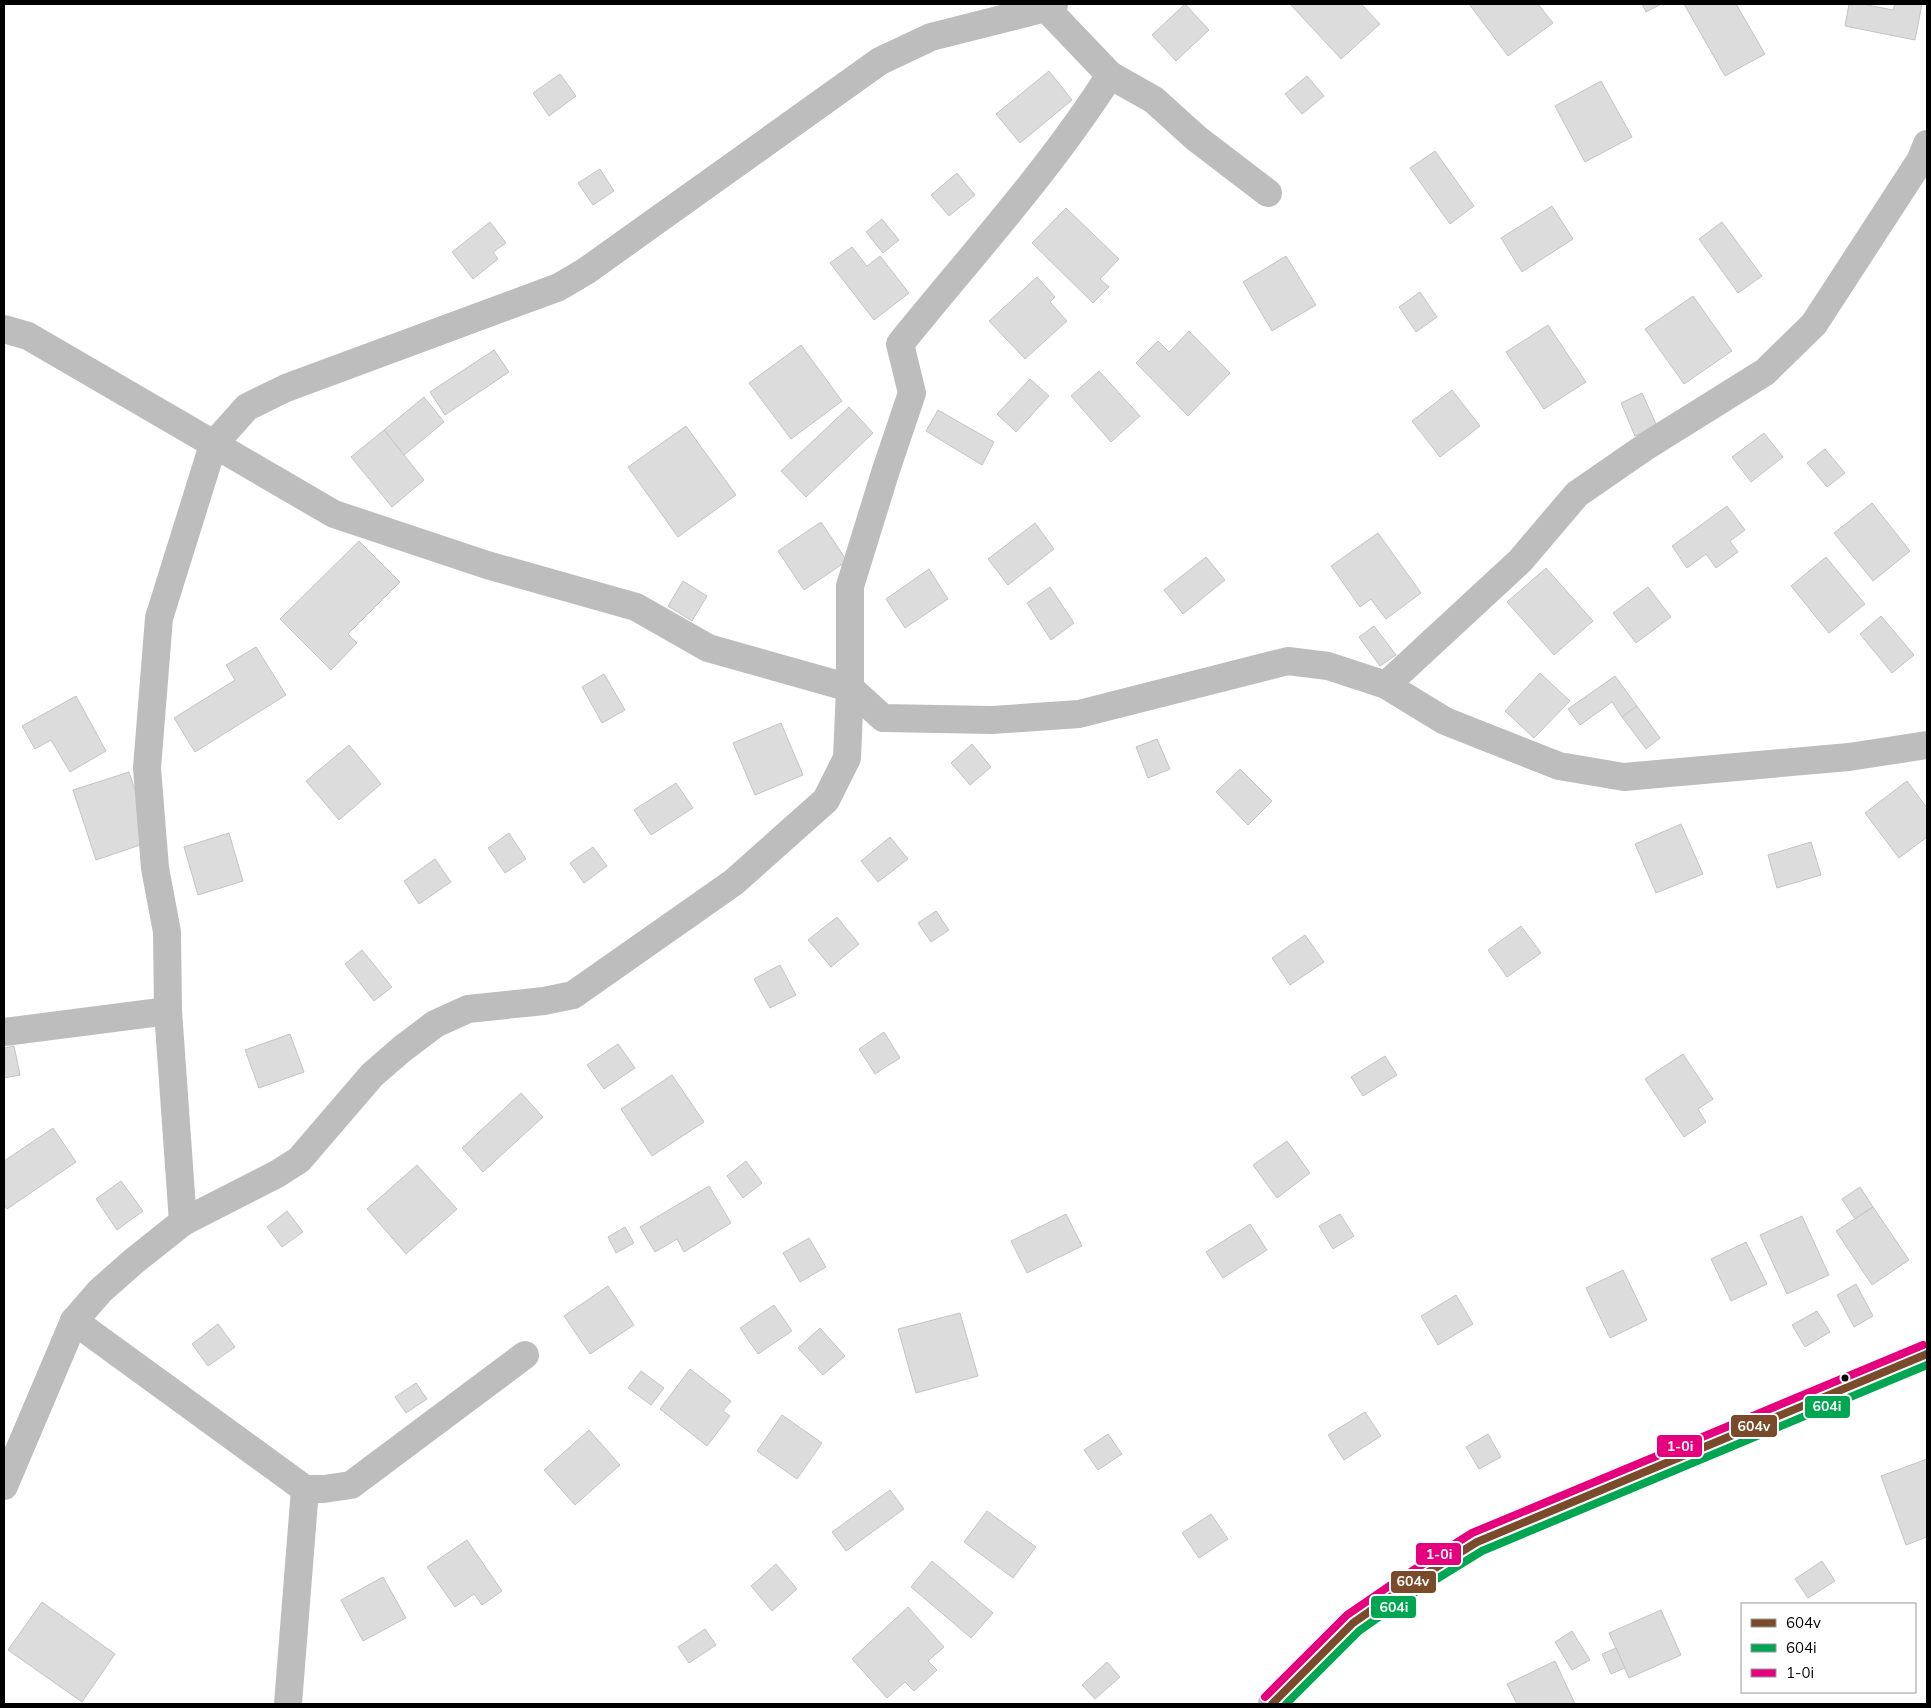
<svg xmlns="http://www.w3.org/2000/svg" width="1931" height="1708" viewBox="0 0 1931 1708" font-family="Mulish,sans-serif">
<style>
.building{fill:#dcdcdc;stroke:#c4c4c4}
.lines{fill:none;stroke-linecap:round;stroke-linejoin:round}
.minor{stroke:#bdbdbd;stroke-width:28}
.tertiary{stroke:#bdbdbd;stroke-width:28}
.bus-1-casing{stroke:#fff;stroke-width:11}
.bus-2-casing{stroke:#fff;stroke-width:11}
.bus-3-casing{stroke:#fff;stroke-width:11}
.bus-1{stroke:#7a4b2a;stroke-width:8}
.bus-2{stroke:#00a651;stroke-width:8}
.bus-3{stroke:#e5007d;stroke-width:8}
.bus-dot{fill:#000;stroke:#fff;stroke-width:2}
.line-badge{stroke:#fff;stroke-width:2}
.badge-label{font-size:14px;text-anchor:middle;font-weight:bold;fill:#fff}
</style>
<rect width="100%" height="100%" fill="#fff"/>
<!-- building -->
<g class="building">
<polygon points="1185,4 1209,30 1176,61 1152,35"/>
<polygon points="1293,4 1361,4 1380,24 1341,59 1291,5"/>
<polygon points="1469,4 1538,4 1553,23 1508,56"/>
<polygon points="1642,4 1661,4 1646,12"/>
<polygon points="1684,4 1736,4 1765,54 1725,76"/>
<polygon points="1849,4 1862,4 1893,10 1895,4 1922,4 1915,40 1845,26"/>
<polygon points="1049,71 1072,100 1020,143 996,114"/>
<polygon points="560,74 576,96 549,116 533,93"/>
<polygon points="1307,76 1324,96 1302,114 1285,94"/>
<polygon points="1601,81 1632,137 1585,162 1555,106"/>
<polygon points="1435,151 1474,206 1450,224 1410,168"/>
<polygon points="600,169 614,191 593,205 578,183"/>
<polygon points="957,173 975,195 949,216 931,195"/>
<polygon points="1552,206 1573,239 1522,272 1501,238"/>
<polygon points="1066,208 1119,259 1100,279 1109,287 1093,303 1032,243"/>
<polygon points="882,219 899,240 883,253 866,232"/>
<polygon points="490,222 506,243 493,252 498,259 473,279 452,252"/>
<polygon points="1722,222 1762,276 1738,293 1699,239"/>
<polygon points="852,247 867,266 880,256 909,293 874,320 830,263"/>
<polygon points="1286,256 1316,305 1272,331 1243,282"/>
<polygon points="1037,277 1055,297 1050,302 1067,321 1025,359 989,321"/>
<polygon points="1420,292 1437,317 1416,332 1399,307"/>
<polygon points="1693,296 1732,351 1684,384 1645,329"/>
<polygon points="1548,325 1586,382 1544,409 1506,352"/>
<polygon points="1189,331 1230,373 1188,416 1136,363 1158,341 1169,352"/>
<polygon points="801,345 842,401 791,439 749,383"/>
<polygon points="494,350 509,372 445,415 430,392"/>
<polygon points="1099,371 1140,416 1111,442 1071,396"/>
<polygon points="1030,379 1049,396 1016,432 997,414"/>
<polygon points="1452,390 1480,426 1440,457 1412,421"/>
<polygon points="1642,393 1657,426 1635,436 1621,403"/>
<polygon points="424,397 444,422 404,455 384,430"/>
<polygon points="849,407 873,433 806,497 781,471"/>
<polygon points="938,410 994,442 982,465 926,431"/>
<polygon points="686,426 736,495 678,537 628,467"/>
<polygon points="384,430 424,480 392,507 351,457"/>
<polygon points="1764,433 1783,457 1751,482 1732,457"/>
<polygon points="1825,449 1845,473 1827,487 1807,463"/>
<polygon points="1872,503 1910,551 1873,581 1834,533"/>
<polygon points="1727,506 1745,530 1730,541 1738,552 1716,568 1706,554 1687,568 1672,546"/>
<polygon points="821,522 847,561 804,590 778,551"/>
<polygon points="1035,523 1054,549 1008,585 988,559"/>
<polygon points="1378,533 1421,593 1386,619 1371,599 1360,607 1331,566"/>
<polygon points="359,541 400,582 348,634 357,643 331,670 280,619"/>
<polygon points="1206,557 1225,580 1183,614 1164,590"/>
<polygon points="1826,557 1865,604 1829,633 1791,586"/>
<polygon points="1546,568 1593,621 1554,655 1507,602"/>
<polygon points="929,569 948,599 905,628 886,599"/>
<polygon points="683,581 707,596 692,621 668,606"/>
<polygon points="1050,587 1074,623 1051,640 1027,603"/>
<polygon points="1648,587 1671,617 1636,643 1613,613"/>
<polygon points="1881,616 1914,655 1892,673 1860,634"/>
<polygon points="1374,626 1396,655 1380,666 1359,637"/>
<polygon points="256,647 286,695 195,752 174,718 235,680 226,665"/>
<polygon points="1540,673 1570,701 1534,738 1505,711"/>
<polygon points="604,674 625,710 602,723 582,687"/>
<polygon points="1615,676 1637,706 1622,717 1612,702 1580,725 1568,709"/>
<polygon points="76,696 106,751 70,772 51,740 35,749 22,726"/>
<polygon points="1637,706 1660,738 1646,749 1622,717"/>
<polygon points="781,723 803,775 755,795 733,743"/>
<polygon points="1157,739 1170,769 1148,778 1136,747"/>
<polygon points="972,744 991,767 970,785 951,763"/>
<polygon points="349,745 381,784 339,820 306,781"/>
<polygon points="1240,769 1272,801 1248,825 1216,792"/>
<polygon points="129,772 152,841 96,860 73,790"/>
<polygon points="1907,781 1927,808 1927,837 1899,858 1865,813"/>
<polygon points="676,783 693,808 651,835 634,810"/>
<polygon points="1681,824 1703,874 1656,893 1635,844"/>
<polygon points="229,833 243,881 198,895 184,847"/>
<polygon points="509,833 526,859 505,873 488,848"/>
<polygon points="890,837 908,859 878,882 861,861"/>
<polygon points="1811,842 1821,875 1777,888 1768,855"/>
<polygon points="593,847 607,866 584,883 570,863"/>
<polygon points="435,859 451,882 419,904 404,881"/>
<polygon points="936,911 949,930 931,942 918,923"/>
<polygon points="837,917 859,944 831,967 808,940"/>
<polygon points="1521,926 1541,953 1507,977 1488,950"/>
<polygon points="1305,935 1324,962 1290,985 1272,958"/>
<polygon points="362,950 392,987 374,1001 345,964"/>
<polygon points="780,965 796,995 770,1008 754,979"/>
<polygon points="884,1032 900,1058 875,1074 859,1049"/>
<polygon points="290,1034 304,1072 259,1088 245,1050"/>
<polygon points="618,1044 635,1068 604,1089 587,1065"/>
<polygon points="14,1046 20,1075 4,1078 4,1048"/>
<polygon points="1683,1054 1713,1099 1698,1109 1706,1122 1684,1137 1645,1079"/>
<polygon points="1385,1056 1397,1075 1363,1096 1351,1077"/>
<polygon points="672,1075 704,1122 652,1156 621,1109"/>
<polygon points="521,1093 543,1117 483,1172 462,1148"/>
<polygon points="53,1128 76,1162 7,1209 4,1204 4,1161"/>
<polygon points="1287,1141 1310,1173 1277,1198 1253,1165"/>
<polygon points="746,1161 762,1183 743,1198 727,1176"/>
<polygon points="417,1165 457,1209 406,1254 367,1209"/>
<polygon points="121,1181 143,1211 117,1230 96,1199"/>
<polygon points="709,1186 731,1223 684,1252 677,1239 655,1252 640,1227"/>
<polygon points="1860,1187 1873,1207 1855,1219 1842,1199"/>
<polygon points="1873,1207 1909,1260 1872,1285 1836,1231"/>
<polygon points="287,1211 303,1232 282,1247 267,1227"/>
<polygon points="1066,1214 1082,1246 1027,1273 1011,1241"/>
<polygon points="1340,1214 1354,1236 1333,1249 1319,1226"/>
<polygon points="1802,1216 1829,1275 1787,1294 1760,1235"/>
<polygon points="1250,1224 1267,1250 1223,1278 1206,1252"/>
<polygon points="625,1227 634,1243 616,1253 608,1237"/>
<polygon points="809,1238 826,1267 800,1282 783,1253"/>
<polygon points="1746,1242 1767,1284 1731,1301 1711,1259"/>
<polygon points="1623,1270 1647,1320 1610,1338 1586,1288"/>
<polygon points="1856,1284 1873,1316 1854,1327 1837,1295"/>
<polygon points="608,1286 634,1325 590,1354 564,1316"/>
<polygon points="1456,1295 1473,1324 1438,1345 1421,1316"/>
<polygon points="774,1305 792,1331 758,1354 740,1328"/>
<polygon points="1817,1311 1830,1332 1805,1347 1792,1325"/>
<polygon points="960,1313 978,1376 916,1393 898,1329"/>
<polygon points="218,1324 235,1347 208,1366 192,1344"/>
<polygon points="820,1328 845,1356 823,1375 798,1348"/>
<polygon points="690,1369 731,1401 723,1411 730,1416 707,1446 660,1409"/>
<polygon points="641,1371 664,1388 651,1405 628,1388"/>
<polygon points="416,1383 427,1399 406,1413 395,1397"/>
<polygon points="1365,1412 1381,1436 1344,1460 1328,1435"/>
<polygon points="782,1415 822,1443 797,1479 757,1451"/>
<polygon points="589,1430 620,1465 575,1505 544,1470"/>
<polygon points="1108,1434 1122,1454 1098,1470 1084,1450"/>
<polygon points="1488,1434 1501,1457 1479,1469 1466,1447"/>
<polygon points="1927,1459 1927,1537 1906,1545 1881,1476"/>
<polygon points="890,1490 904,1509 846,1551 832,1532"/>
<polygon points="987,1511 1036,1547 1013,1578 964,1542"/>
<polygon points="1211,1514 1228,1539 1199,1558 1182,1533"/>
<polygon points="467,1540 502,1591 482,1605 474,1594 455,1607 427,1567"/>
<polygon points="932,1561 993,1613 971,1638 911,1587"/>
<polygon points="1822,1561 1835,1581 1808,1598 1795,1579"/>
<polygon points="776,1564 797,1589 772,1611 751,1586"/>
<polygon points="383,1577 406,1618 363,1641 341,1600"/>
<polygon points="42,1602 115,1654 82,1702 8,1650"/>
<polygon points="908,1607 944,1647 928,1661 937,1670 914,1691 905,1682 887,1698 852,1659"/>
<polygon points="1661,1610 1681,1655 1629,1678 1609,1633"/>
<polygon points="705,1629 716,1645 689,1663 678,1647"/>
<polygon points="1572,1631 1590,1660 1572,1670 1555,1642"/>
<polygon points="1616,1648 1625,1668 1611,1674 1602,1654"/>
<polygon points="1555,1661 1575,1704 1517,1704 1507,1684"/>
<polygon points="1107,1662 1120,1677 1095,1699 1082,1685"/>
</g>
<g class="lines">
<!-- minor -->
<g class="minor">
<polyline points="1046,8 1110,75 1154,100 1196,138 1268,193"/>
<polyline points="4,329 28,336 334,514 487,565 636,607 708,648 850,688 883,718 992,720 1079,714 1288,661 1328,666 1386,685 1445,721 1559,766 1624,777 1849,757 1927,745"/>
<polyline points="1386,685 1520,561 1577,494 1648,445 1765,372 1814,324 1920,161 1927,144"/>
<polyline points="4,1032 168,1011"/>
<polyline points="183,1222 168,1011 167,932 155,868 147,768 159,618 213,445 247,407 286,388 559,287 586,271 880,61 931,37 1046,8 1054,4"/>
<polyline points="74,1321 305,1489 324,1489 351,1485 525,1355"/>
<path d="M 4,1486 L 74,1321 L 100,1291 L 134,1261 L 183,1222 L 277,1174 L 299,1160 L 372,1075 L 402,1049 L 435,1024 L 468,1009 L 544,1001 L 573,995 L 734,882 L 826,800 L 847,758 L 850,688 L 850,586 L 886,470 L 912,393 L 900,344 C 971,256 1049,171 1110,75"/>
<polyline points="288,1704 305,1489"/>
</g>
<!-- tertiary -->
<polyline class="tertiary" points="1272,1704 1353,1623 1403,1588 1477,1542 1927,1354"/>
<!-- bus-1 casing -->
<g class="bus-1-casing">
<polyline id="bus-1" points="1272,1704 1353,1623 1403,1588 1477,1542 1927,1354"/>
</g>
<!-- bus-2 casing -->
<g class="bus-2-casing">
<polyline id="bus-2" points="1286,1704 1359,1631 1409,1596 1482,1551 1927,1365"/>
</g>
<!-- bus-3 casing -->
<g class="bus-3-casing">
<polyline id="bus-3" points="1265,1697 1347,1615 1398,1580 1472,1533 1923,1345"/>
</g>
<!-- bus-1 -->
<use href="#bus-1" class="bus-1"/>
<!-- bus-2 -->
<use href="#bus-2" class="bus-2"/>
<!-- bus-3 -->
<use href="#bus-3" class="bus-3"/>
</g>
<!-- markers -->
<circle class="bus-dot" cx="1845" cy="1378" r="4.5"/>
<g class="line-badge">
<rect x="1804" y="1395" width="47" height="24" rx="5" fill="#00a651"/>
<rect x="1730" y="1414" width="48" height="24" rx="5" fill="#7a4b2a"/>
<rect x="1656" y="1434" width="47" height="24" rx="5" fill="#e5007d"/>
<rect x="1415" y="1542" width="47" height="24" rx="5" fill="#e5007d"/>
<rect x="1390" y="1570" width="47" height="24" rx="5" fill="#7a4b2a"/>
<rect x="1370" y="1595" width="47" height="24" rx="5" fill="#00a651"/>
</g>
<g class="badge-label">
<text x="1827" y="1411">604i</text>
<text x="1754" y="1431">604v</text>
<text x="1680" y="1451">1-0i</text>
<text x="1439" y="1559">1-0i</text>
<text x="1413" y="1586">604v</text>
<text x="1394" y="1612">604i</text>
</g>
<!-- border -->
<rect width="1931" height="1708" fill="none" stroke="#000000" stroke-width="10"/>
<!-- legend -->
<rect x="1741" y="1603" width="175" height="90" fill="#ffffff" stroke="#999999"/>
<rect x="1751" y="1619" width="25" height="8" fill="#7a4b2a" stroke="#999999"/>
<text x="1786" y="1628" font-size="15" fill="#000000">604v</text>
<rect x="1751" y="1644" width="25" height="8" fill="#00a651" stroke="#999999"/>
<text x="1786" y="1653" font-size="15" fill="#000000">604i</text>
<rect x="1751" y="1669" width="25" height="8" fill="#e5007d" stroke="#999999"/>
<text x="1786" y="1678" font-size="15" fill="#000000">1-0i</text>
</svg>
